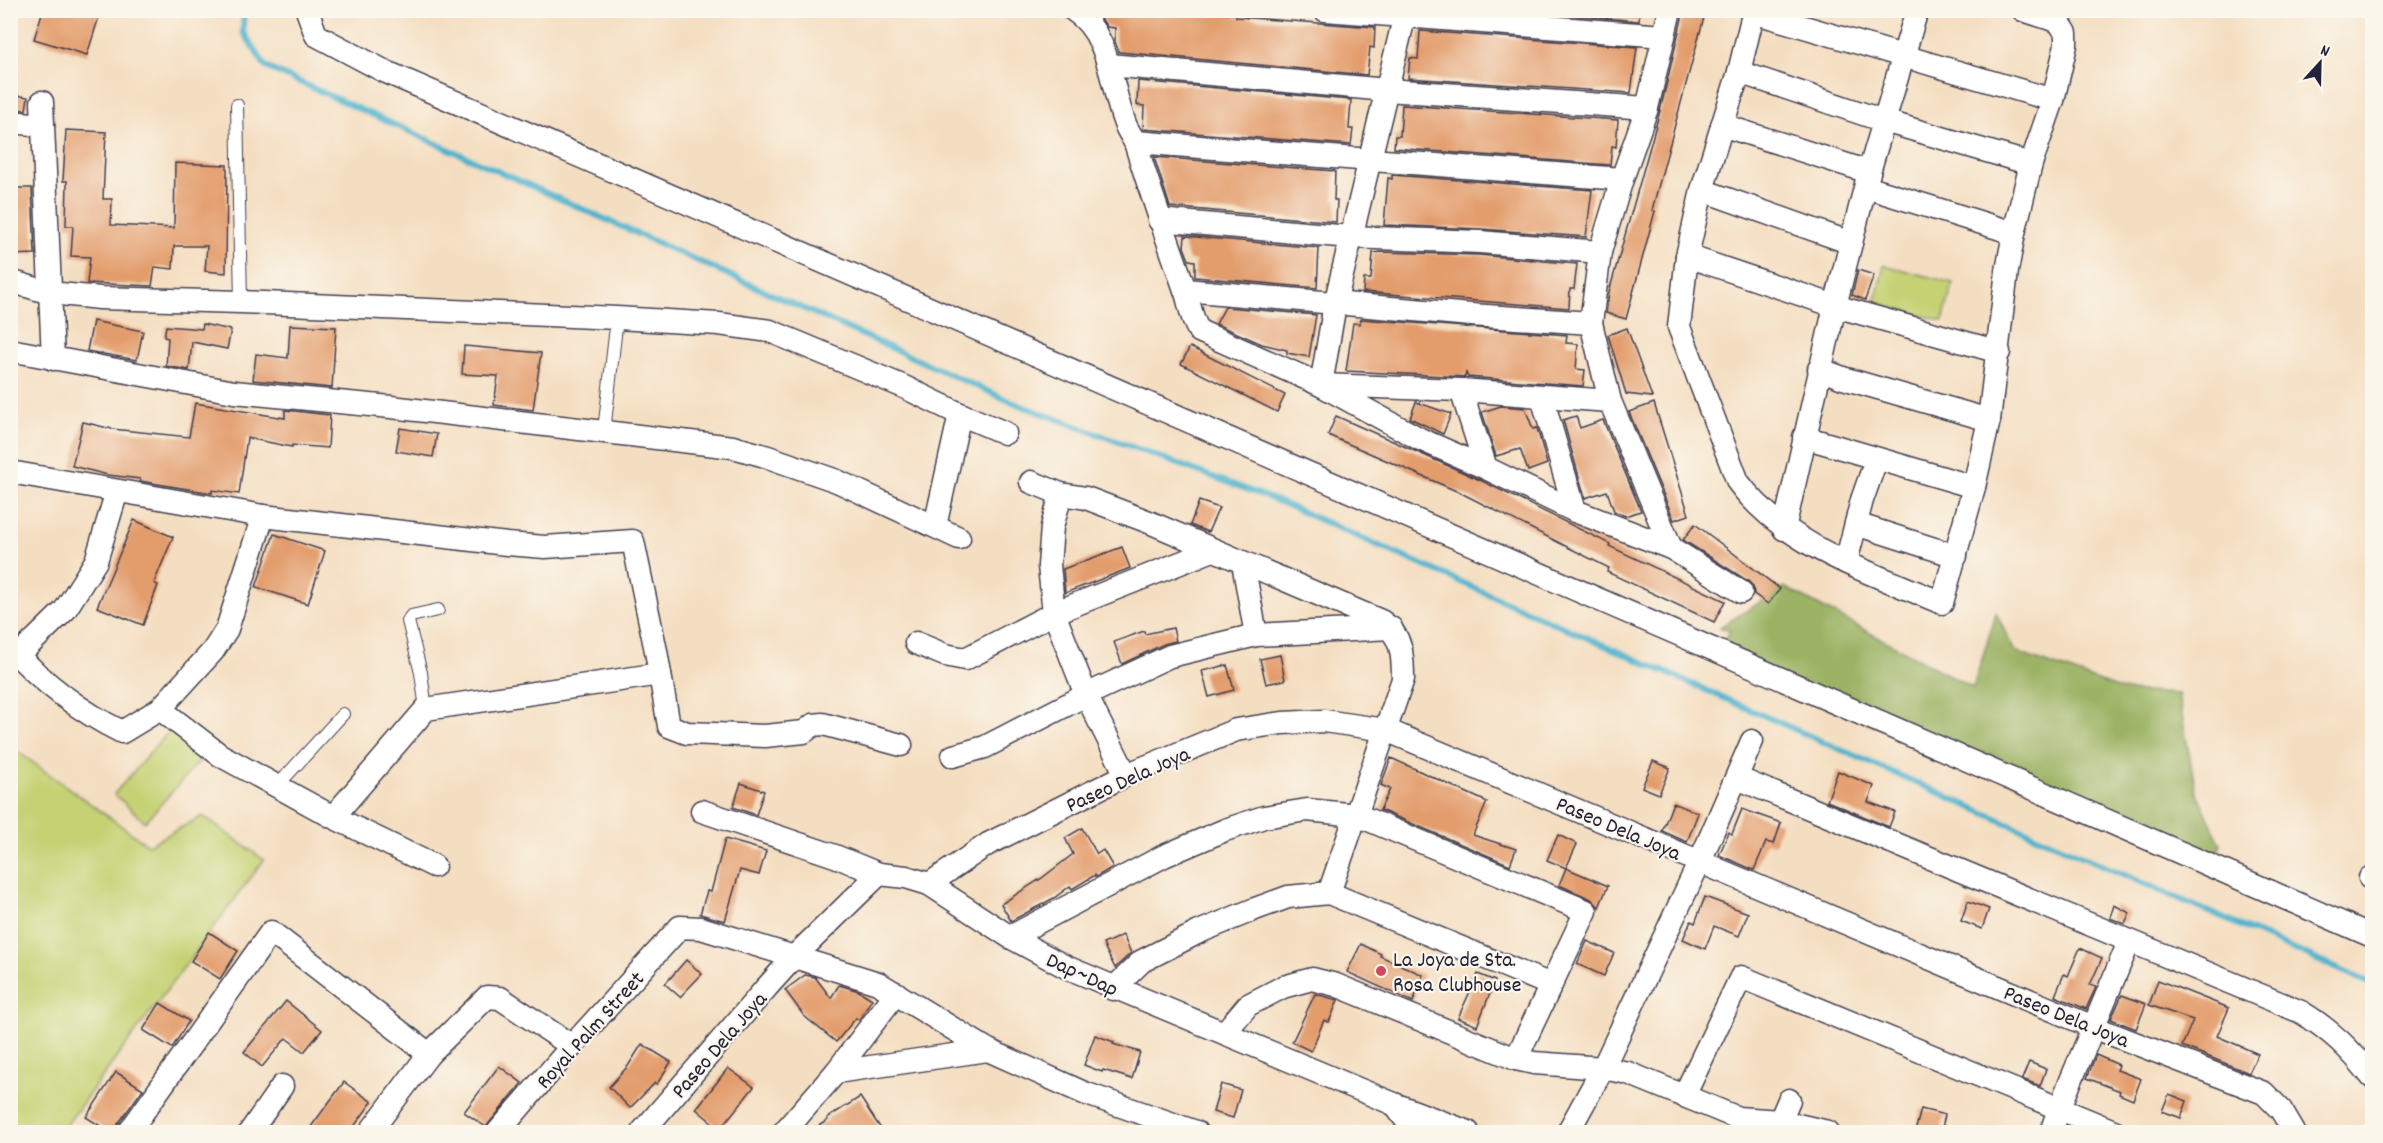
<svg xmlns="http://www.w3.org/2000/svg" width="2383" height="1143" viewBox="0 0 2383 1143" font-family="Dekko,sans-serif">
<style>
.green{fill:#c5d173;stroke:#747a57;stroke-width:1.5}
.forest{fill:#9cb365;stroke:#5f6a50;stroke-width:1.5}
.lines{fill:none;stroke-linecap:round;stroke-linejoin:round}
.stream{stroke:#4fb3ce;stroke-width:6}
.building{fill:#e39c6c}
.service-casing{stroke:#423e4f;stroke-width:14}
.minor-casing{stroke:#423e4f;stroke-width:25}
.service{stroke:#fff;stroke-width:12}
.minor{stroke:#fff;stroke-width:22}
.poi-dot{fill:#d1495b;stroke:#fbf7ec;stroke-width:2}
.labels{text-anchor:middle;stroke-width:4.5;stroke-linejoin:round;paint-order:stroke}
.street-label{font-size:22px;fill:#22223b;stroke:#fbf7ec}
.poi-label{font-size:22px;fill:#22223b;stroke:#fbf7ec;text-anchor:start}
</style>
<rect width="100%" height="100%" fill="#fbf7ec"/>
<filter id="ink" filterUnits="userSpaceOnUse"><feTurbulence type="fractalNoise" baseFrequency=".0167" numOctaves="2"/><feDisplacementMap in="SourceGraphic" scale="12" xChannelSelector="R" yChannelSelector="G"/><feConvolveMatrix kernelMatrix="1 2 1 2 8 2 1 2 1" color-interpolation-filters="sRGB"/></filter>
<filter id="wash" filterUnits="userSpaceOnUse"><feTurbulence type="fractalNoise" baseFrequency=".008" numOctaves="4" result="noise"/><feDisplacementMap in="SourceGraphic" scale="24" xChannelSelector="R" yChannelSelector="G"/><feGaussianBlur stdDeviation="1.35" result="paint"/><feColorMatrix in="noise" values="0 0 0 0 0 0 0 0 0 0 0 0 0 0 0 0 0 1.4 0 .05"/><feComposite in="paint" operator="in"/></filter>
<g filter="url(#wash)">
<rect width="100%" height="100%" fill="#f4dec1"/>
<!-- green -->
<g class="green">
<polygon points="1884,265 1953,283 1943,321 1875,303"/>
<polygon points="171,729 203,757 145,822 114,794"/>
<polygon points="10,746 148,845 203,816 264,860 61,1132 11,1132"/>
</g>
<!-- forest -->
<polygon class="forest" points="1784,587 1973,688 1996,613 2015,652 2126,691 2178,694 2196,791 2221,845 2212,863 1714,661 1730,631 1720,627"/>
<g class="lines">
<!-- stream -->
<polyline class="stream" points="244,10 243,32 266,67 1014,403 1275,500 2372,984"/>
</g>
<g id="blocks">
<!-- building -->
<g class="building">
<polygon points="43,10 101,10 87,55 34,39"/>
<polygon points="1095,10 1194,10 1236,14 1236,17 1375,27 1374,48 1370,47 1367,75 1119,52 1115,42 1115,28 1107,27"/>
<polygon points="1508,10 1640,10 1639,21"/>
<polygon points="1684,10 1706,10 1652,210 1655,211 1626,319 1606,313 1609,292 1660,111"/>
<polygon points="1420,31 1637,47 1631,93 1408,78 1410,58 1418,59"/>
<polygon points="1138,81 1351,100 1349,129 1353,129 1351,145 1143,129 1144,106 1137,105"/>
<polygon points="10,94 28,97 26,110 10,109"/>
<polygon points="1402,105 1618,120 1616,147 1612,146 1610,165 1394,148 1395,136 1400,136"/>
<polygon points="66,130 106,132 103,199 112,199 111,225 174,228 175,163 227,165 226,273 205,271 207,246 174,246 173,269 155,267 152,286 87,283 90,257 71,256 73,226 66,226 67,181 63,181"/>
<polygon points="1154,157 1335,171 1334,200 1337,200 1336,222 1170,207"/>
<polygon points="1392,175 1592,190 1586,237 1481,229 1384,225 1388,178 1392,179"/>
<polygon points="10,188 32,188 35,254 10,255"/>
<polygon points="1185,236 1319,248 1317,288 1195,277 1195,261 1189,260 1184,247"/>
<polygon points="1382,252 1479,255 1577,264 1574,289 1570,289 1569,308 1363,292 1364,279 1371,279 1373,253"/>
<polygon points="1858,270 1874,275 1865,300 1852,295"/>
<polygon points="1225,307 1316,315 1309,357 1287,353 1287,350 1262,344 1216,324"/>
<polygon points="1361,319 1567,335 1566,343 1578,344 1576,369 1585,370 1583,386 1468,377 1466,373 1465,377 1346,371 1353,323 1360,324"/>
<polygon points="93,321 143,331 137,360 87,351"/>
<polygon points="203,324 231,330 227,349 192,342 189,370 166,366 168,338 164,337 166,326 202,329"/>
<polygon points="290,325 336,327 332,388 253,380 256,354 288,358"/>
<polygon points="1627,328 1652,397 1626,394 1623,384 1608,335"/>
<polygon points="464,346 541,353 533,410 494,405 498,376 462,374"/>
<polygon points="1190,347 1285,395 1277,412 1181,364"/>
<polygon points="1416,402 1451,414 1443,434 1410,418"/>
<polygon points="195,403 285,418 285,410 330,415 328,448 292,445 292,447 247,438 239,494 212,490 212,493 140,481 140,479 108,475 72,466 83,422 112,429 189,437"/>
<polygon points="1654,403 1689,515 1674,520 1629,412"/>
<polygon points="1501,406 1525,408 1533,429 1537,428 1547,464 1528,471 1520,449 1496,456 1482,412"/>
<polygon points="1336,416 1480,480 1610,544 1609,546 1725,601 1714,622 1607,572 1609,568 1461,493 1328,435"/>
<polygon points="1576,416 1580,428 1603,420 1641,511 1625,516 1614,511 1607,491 1585,498 1563,420"/>
<polygon points="400,428 437,434 433,457 396,451"/>
<polygon points="1199,501 1219,508 1208,532 1190,525"/>
<polygon points="134,520 173,537 154,583 158,585 143,625 97,607"/>
<polygon points="1695,524 1780,589 1768,604 1754,594 1753,586 1748,581 1683,540"/>
<polygon points="274,534 325,551 308,604 256,587"/>
<polygon points="1122,547 1130,568 1065,593 1063,569"/>
<polygon points="1173,628 1176,641 1164,644 1122,664 1114,642 1144,631 1145,634"/>
<polygon points="1280,655 1285,680 1266,684 1260,659"/>
<polygon points="1227,665 1234,690 1209,697 1202,671"/>
<polygon points="1391,758 1487,802 1473,835 1516,849 1510,865 1380,810 1390,789 1381,785"/>
<polygon points="1653,761 1670,768 1659,794 1642,787"/>
<polygon points="1838,771 1874,786 1868,802 1895,812 1889,827 1827,801"/>
<polygon points="741,783 764,791 756,815 733,807"/>
<polygon points="1673,803 1698,813 1687,842 1662,831"/>
<polygon points="1742,809 1781,823 1774,844 1766,842 1754,870 1719,855 1729,832 1732,834"/>
<polygon points="1082,828 1097,854 1103,850 1113,867 1096,877 1095,875 1072,889 1070,886 1054,898 1011,921 1001,904 1042,878 1073,854 1065,838"/>
<polygon points="1558,835 1577,844 1566,868 1547,860"/>
<polygon points="725,839 766,851 759,875 740,870 725,921 700,914 707,891 711,892"/>
<polygon points="1566,868 1608,886 1599,907 1591,899 1559,885"/>
<polygon points="1705,897 1748,913 1739,936 1714,926 1705,949 1683,939 1691,921 1695,923"/>
<polygon points="1968,901 1989,909 1982,929 1961,921"/>
<polygon points="2114,905 2130,913 2125,924 2110,918"/>
<polygon points="209,932 238,951 220,979 191,961"/>
<polygon points="1123,935 1131,953 1115,968 1103,944"/>
<polygon points="1587,941 1614,953 1604,976 1577,964"/>
<polygon points="1361,944 1381,954 1380,956 1423,975 1413,1002 1347,972"/>
<polygon points="2080,948 2102,958 2090,985 2096,987 2086,1009 2055,996 2064,974 2068,976"/>
<polygon points="686,960 702,974 680,997 665,984"/>
<polygon points="1478,974 1495,981 1477,1026 1458,1018"/>
<polygon points="805,975 815,977 831,998 839,985 859,991 872,999 859,1020 856,1018 836,1042 804,1016 785,990"/>
<polygon points="2158,980 2229,1008 2217,1036 2258,1054 2249,1073 2182,1046 2193,1020 2149,1005"/>
<polygon points="1315,994 1338,1000 1329,1022 1324,1020 1311,1051 1292,1042"/>
<polygon points="2122,995 2146,1004 2136,1029 2111,1019"/>
<polygon points="286,1001 322,1030 304,1052 286,1038 262,1067 244,1052"/>
<polygon points="160,1003 189,1021 172,1048 143,1030"/>
<polygon points="1095,1035 1114,1042 1113,1044 1140,1052 1132,1079 1103,1070 1102,1072 1084,1065"/>
<polygon points="642,1044 671,1062 657,1084 655,1083 630,1108 609,1087 628,1066"/>
<polygon points="2096,1055 2119,1065 2117,1070 2141,1079 2133,1100 2119,1094 2120,1091 2087,1078"/>
<polygon points="2029,1062 2046,1069 2040,1086 2022,1079"/>
<polygon points="499,1066 522,1083 486,1127 464,1112"/>
<polygon points="728,1068 754,1087 720,1129 696,1109"/>
<polygon points="116,1072 143,1089 118,1124 116,1132 110,1132 86,1117"/>
<polygon points="344,1082 372,1102 350,1132 307,1132"/>
<polygon points="1221,1084 1241,1090 1233,1118 1213,1112"/>
<polygon points="2169,1094 2187,1101 2181,1118 2162,1111"/>
<polygon points="860,1097 883,1132 809,1132 828,1120 827,1118"/>
<polygon points="1921,1109 1945,1115 1941,1132 1915,1132"/>
</g>
</g>
</g>
<g filter="url(#ink)">
<use href="#blocks" fill-opacity="0" stroke="#423e4f" stroke-width="1.5"/>
<g class="lines">
<!-- service casing -->
<g class="service-casing">
<g id="service">
<polyline points="237,105 241,302"/>
<polyline points="604,431 617,318"/>
<polyline points="426,709 421,673 408,621 411,616 438,610"/>
<polyline points="277,786 343,714"/>
</g>
</g>
<!-- minor casing -->
<g class="minor-casing">
<g id="minor">
<polyline points="307,10 316,35 384,71 2372,936"/>
<path d="M 1073,10 C 1110,33 1110,84 1124,121 C 1126,128 1131,135 1135,142 L 1622,179"/>
<polyline points="1325,10 1664,36 1647,108 1622,179 1600,252 1591,323 1610,401 1671,548 1575,511 1486,468 1420,439 1321,385 1461,390 1610,401"/>
<path d="M 1754,10 L 1739,72 L 1702,190 L 1687,256 L 1679,327 L 1738,482 C 1786,547 1870,572 1942,603 L 1974,487 L 1989,420 L 2007,271 L 2014,233 L 2031,164 L 2053,100 L 2066,45 L 2066,33 L 2059,22 L 2051,19 L 2053,10"/>
<polyline points="2023,10 2051,19"/>
<polyline points="1753,12 2053,100"/>
<polyline points="1664,36 1670,10"/>
<polyline points="1109,65 1387,90 1647,108"/>
<polyline points="1739,72 1884,121 2031,164"/>
<polyline points="42,102 53,359"/>
<polyline points="10,122 43,125"/>
<polyline points="1722,125 1869,172"/>
<path d="M 1135,142 C 1150,191 1167,239 1184,287 C 1190,302 1190,317 1199,331 L 1321,385 L 1335,304 L 1406,10"/>
<polyline points="1866,187 2014,233"/>
<polyline points="1702,190 1851,243"/>
<polyline points="1159,220 1350,237 1480,242 1600,252"/>
<polyline points="1687,256 1835,306 1999,352"/>
<polyline points="10,281 50,293 100,298 241,302 617,318 719,324 770,331 902,386 960,414 1005,433"/>
<polyline points="1185,290 1471,315 1591,323"/>
<polyline points="10,350 234,392 391,407 733,447 765,456 837,481 959,538"/>
<polyline points="1819,369 1843,378 1989,420"/>
<polyline points="1461,390 1486,468"/>
<polyline points="1542,397 1575,511"/>
<polyline points="1804,437 1974,487"/>
<polyline points="10,472 263,516 507,544 545,547 633,541 656,651 669,726 687,733 765,736 804,732 813,725 823,724 901,745"/>
<path d="M 1031,482 L 1061,494 L 1086,498 L 1149,522 L 1381,621 C 1402,635 1403,655 1403,679 L 1329,893"/>
<polyline points="1061,494 1052,527 1049,566 1054,613 1086,695 1126,775"/>
<polyline points="1856,524 1956,556"/>
<polyline points="935,526 960,414"/>
<polyline points="1784,529 1835,306 1869,172 1917,10"/>
<polyline points="1671,548 1741,592"/>
<polyline points="1846,562 1862,500 1876,460"/>
<polyline points="1243,563 1256,635"/>
<polyline points="916,643 945,655 965,659 1054,613 1213,550"/>
<path d="M 10,647 C 42,682 81,712 122,732 L 160,709 L 213,651 L 227,629 L 263,516"/>
<polyline points="18,656 65,610 96,561 117,491"/>
<polyline points="160,709 220,755 333,817 434,866"/>
<polyline points="953,756 985,747 1086,695 1170,656 1256,635 1391,628"/>
<path d="M 1737,778 L 2301,1012 C 2332,1031 2350,1049 2372,1077"/>
<polyline points="702,811 835,856 879,874 906,877 929,884 1010,937 1066,967 1394,1104 1468,1132"/>
<polyline points="333,817 426,709 660,674"/>
<polyline points="2370,878 2372,879"/>
<polyline points="929,884 988,844 1126,775 1236,730 1282,723 1324,721 1386,730 2093,1027 2264,1093 2281,1110 2294,1132"/>
<polyline points="1010,937 1164,856 1225,830 1264,817 1307,810 1357,815 1586,911 1516,1059"/>
<polyline points="1113,989 1142,961 1199,932 1255,909 1288,897 1329,893 1551,985"/>
<polyline points="1225,1032 1248,1005 1283,987 1312,979 1336,985 1516,1059 1534,1063 1603,1068 1628,1073 1738,1118 1780,1121 1828,1132"/>
<polyline points="836,1072 988,1050"/>
<polyline points="1684,1096 1741,977 2116,1132"/>
<polyline points="1394,1104 1415,1132"/>
<polyline points="1780,1121 1789,1100"/>
<polyline points="129,1132 271,932 429,1054"/>
<polyline points="250,1132 282,1086"/>
<polyline points="370,1132 429,1054 487,997 500,998 572,1046"/>
<polyline points="498,1132 572,1046 680,927 701,928 878,983 988,1050 1084,1093 1196,1132"/>
<polyline points="642,1132 767,987 795,956 879,874"/>
<polyline points="784,1132 836,1072 896,993"/>
<polyline points="1568,1132 1603,1068 1700,861 1752,741"/>
<polyline points="2051,1132 2059,1109 2129,942"/>
</g>
</g>
<!-- service -->
<use href="#service" class="service"/>
<!-- minor -->
<use href="#minor" class="minor"/>
</g>
</g>
<!-- markers -->
<circle class="poi-dot" cx="1381" cy="971" r="6"/>
<g class="labels">
<!-- street labels -->
<g class="street-label">
<text transform="translate(1127 778) rotate(-24)" y="8">Paseo Dela Joya</text>
<text transform="translate(1619 827) rotate(23)" y="8">Paseo Dela Joya</text>
<text transform="translate(1083 973) rotate(25)" y="8">Dap~Dap</text>
<text transform="translate(2067 1015) rotate(22)" y="8">Paseo Dela Joya</text>
<text transform="translate(589 1029) rotate(-48)" y="8">Royal Palm Street</text>
<text transform="translate(718 1044) rotate(-49)" y="8">Paseo Dela Joya</text>
</g>
<!-- poi labels -->
<g class="poi-label">
<text x="1393" y="966">La Joya de Sta.<tspan x="1393" dy="25">Rosa Clubhouse</tspan></text>
</g>
</g>
<!-- margin -->
<rect width="2383" height="1143" fill="none" stroke="#fbf7ec" stroke-width="36"/>
<!-- north arrow -->
<g transform="translate(2320 63) rotate(22)" stroke="#fbf7ec" stroke-width="4.5" paint-order="stroke">
<path d="M0-4.5L10 22L0 15L-10 22Z" fill="#22223b"/>
<text y="-9" font-size="16" font-weight="bold" text-anchor="middle" fill="#22223b">N</text>
</g>
</svg>
